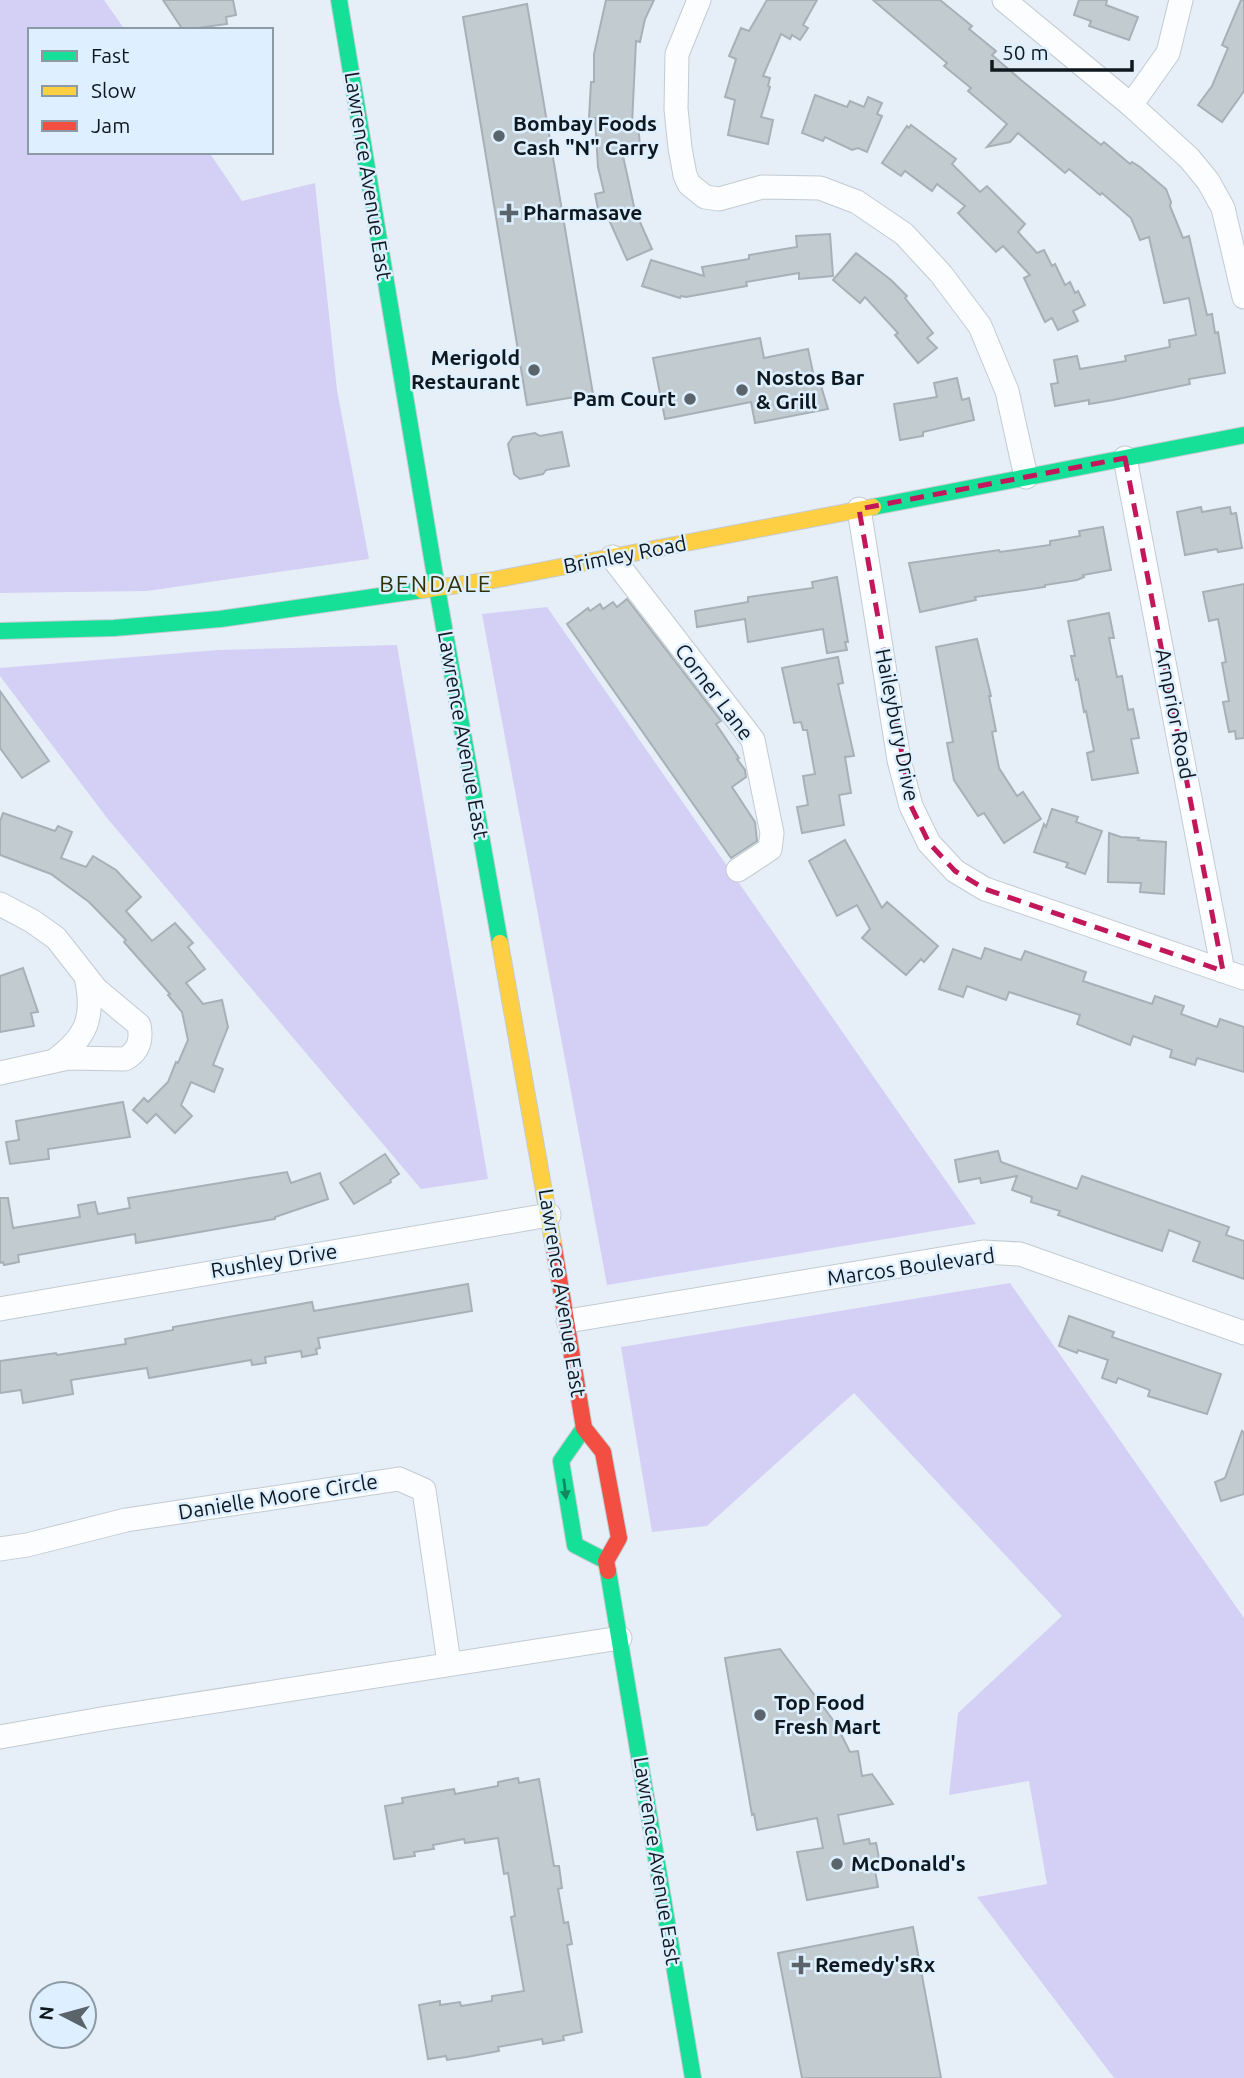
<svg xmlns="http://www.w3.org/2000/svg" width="1244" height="2078" viewBox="0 0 1244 2078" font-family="Ubuntu,sans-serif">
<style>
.green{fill:#d4d0f5}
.building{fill:#c1cbd0;stroke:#a7b0b6;stroke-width:2}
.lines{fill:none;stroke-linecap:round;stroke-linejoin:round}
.street-casing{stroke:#c3cbd2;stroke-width:25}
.fast-casing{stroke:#c3cbd2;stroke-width:18}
.slow-casing{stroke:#c3cbd2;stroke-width:18}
.jam-casing{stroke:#c3cbd2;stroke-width:18}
.street{stroke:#fbfdfe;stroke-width:23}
.fast{stroke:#16e098;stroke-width:16}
.slow{stroke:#ffcf43;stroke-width:16}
.jam{stroke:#f24e42;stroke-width:16}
.oneway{fill:#138662}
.marked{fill:none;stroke:#c2185b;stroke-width:5;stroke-dasharray:14 9;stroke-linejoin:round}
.poi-dot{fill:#5b636b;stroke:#def0ff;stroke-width:2.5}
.labels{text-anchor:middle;stroke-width:5;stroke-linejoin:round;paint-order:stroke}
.poi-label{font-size:21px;font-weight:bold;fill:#10181f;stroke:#def0ff;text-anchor:start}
.street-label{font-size:21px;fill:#10181f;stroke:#def0ff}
.neighbourhood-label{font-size:23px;letter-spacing:2px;fill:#313106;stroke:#def0ff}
</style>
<rect width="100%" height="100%" fill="#e6eff7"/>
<!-- green -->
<g class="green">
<polygon points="0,0 104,0 125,30 30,30 30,152 209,152 242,201 315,183 337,390 369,559 147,591 0,593"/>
<polygon points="547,607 976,1224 607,1285 482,614"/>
<polygon points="397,645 488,1179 421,1189 107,818 0,676 0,668 218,650"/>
<polygon points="1010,1283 1244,1618 1244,2078 1114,2078 977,1897 1047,1884 1029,1781 949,1795 958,1713 1062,1616 854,1393 707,1526 652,1532 621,1347"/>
</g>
<!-- building -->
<g class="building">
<polygon points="163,0 233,0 236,15 226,17 227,24 183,30"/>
<polygon points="606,0 654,0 645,19 640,42 636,41 632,124 638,123 640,146 621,147 635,211 652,249 627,260 606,213 599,214 595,194 604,192 598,167 595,118 589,118 591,82 594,82 594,54"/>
<polygon points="767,0 817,0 803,25 808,28 800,40 792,35 790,39 781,34 763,76 770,78 768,86 770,87 761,117 773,120 768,144 728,135 735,100 725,97 736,59 729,56 741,28 749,31"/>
<polygon points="873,0 940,0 972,26 969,29 996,51 992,55 1021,80 1101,145 1104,142 1130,164 1132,162 1140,167 1166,189 1171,202 1170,206 1183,238 1189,236 1207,315 1212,314 1215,333 1218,332 1225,373 1189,379 1190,384 1113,400 1089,404 1089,400 1055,406 1051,384 1058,383 1054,360 1077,356 1080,369 1126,361 1125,356 1170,347 1169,340 1196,335 1189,298 1164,303 1149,237 1140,240 1131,218 1102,193 1100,195 1069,169 1065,173 1018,133 1010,142 987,147 1007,124 968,91 971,88 944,66 947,63"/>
<polygon points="1079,0 1107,0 1106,5 1138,17 1129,40 1089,26 1091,21 1074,15"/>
<polygon points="1241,0 1244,0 1244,91 1222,122 1198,105 1212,86 1228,48 1222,45"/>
<polygon points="527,4 593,394 527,405 463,17"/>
<polygon points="815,95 847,107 850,101 864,107 868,97 882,103 877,114 882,116 867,152 858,148 852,150 825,137 823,141 802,133"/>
<polygon points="911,125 956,159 952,164 980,192 987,186 1025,224 1018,232 1037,253 1044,250 1052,266 1055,264 1065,285 1070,282 1075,293 1078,291 1085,305 1073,311 1078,321 1058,330 1052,318 1045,322 1024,278 1030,275 1003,246 996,252 958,213 965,206 937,184 932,191 905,171 901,176 882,163 907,126 909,128"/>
<polygon points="830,234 833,276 799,279 799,273 746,282 747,286 686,297 681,296 680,298 642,286 651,260 704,276 702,267 749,259 749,255 797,247 796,236"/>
<polygon points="856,253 891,280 907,296 905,298 933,333 927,338 937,348 918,363 895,335 898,333 865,297 860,303 833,280"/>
<polygon points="760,338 764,358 808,349 814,377 818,376 828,409 755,423 751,402 665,419 653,358"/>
<polygon points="957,378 962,400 969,398 974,420 923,432 923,436 900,440 894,404 937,397 934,383"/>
<polygon points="562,432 569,466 546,470 543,474 520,479 514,474 508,444 513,437 535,433 540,436"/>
<polygon points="1201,507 1202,512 1230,507 1231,514 1236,513 1242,548 1218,552 1217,549 1185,555 1177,512"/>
<polygon points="1103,527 1111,570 1083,575 1084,577 1077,580 1045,585 1045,587 975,597 976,600 920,612 909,563 999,550 1000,552 1050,545 1050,541 1080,536 1079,531"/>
<polygon points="837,577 848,642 845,642 847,650 827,653 823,629 748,642 745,619 697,627 695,611 748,602 748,597 813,588 812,582"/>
<polygon points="1244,584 1244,738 1236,739 1235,731 1229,732 1223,702 1229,701 1222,663 1226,662 1218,619 1209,621 1203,592"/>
<polygon points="627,599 721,721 716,724 739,758 737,759 745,770 746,777 732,787 755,822 757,841 731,858 567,624 588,608 590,611 600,604 603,609 613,602 617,607"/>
<polygon points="1109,613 1114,638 1109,638 1117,677 1122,676 1128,710 1133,709 1139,738 1131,739 1138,773 1092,780 1087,753 1094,751 1086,711 1084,712 1078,679 1076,680 1071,656 1075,656 1068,621"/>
<polygon points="977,639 991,696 989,696 996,731 992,732 999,768 1017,796 1023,792 1041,819 1004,843 984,813 978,816 954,780 947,743 953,742 936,647"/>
<polygon points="838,657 843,683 838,684 854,756 845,757 851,793 839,795 844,825 802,833 797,807 808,805 803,776 815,774 807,730 803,730 801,722 794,723 782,668"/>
<polygon points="0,691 49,761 22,778 0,748"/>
<polygon points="1052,809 1078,817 1076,822 1102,831 1085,874 1066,867 1068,863 1034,852 1044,824 1046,827"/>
<polygon points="3,813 55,831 58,826 72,832 61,858 86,867 93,856 116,870 141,897 126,911 152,941 175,923 193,943 188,947 205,969 186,983 203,1004 222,1000 228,1027 213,1065 223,1069 214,1092 191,1082 181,1105 192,1116 175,1133 156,1114 147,1123 133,1110 144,1098 148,1102 168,1082 176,1062 178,1063 188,1040 182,1012 168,995 170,994 124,942 126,940 89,902 51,874 0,855 0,822"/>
<polygon points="1109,833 1121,837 1139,838 1138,840 1166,842 1164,894 1140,892 1141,883 1108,882"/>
<polygon points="845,840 882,908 887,902 938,946 924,962 921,959 906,975 862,938 870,929 857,905 837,916 809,861"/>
<polygon points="985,948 1021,960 1025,951 1086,972 1083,981 1152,1004 1155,996 1184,1006 1181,1014 1217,1027 1220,1019 1244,1027 1244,1072 1197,1058 1195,1065 1170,1057 1172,1050 1133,1036 1130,1045 1077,1024 1080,1015 1009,992 1006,1000 967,986 963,997 939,989 953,949 981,959"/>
<polygon points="23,968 38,1012 31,1013 34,1026 0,1032 0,976"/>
<polygon points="123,1102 130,1137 48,1149 49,1159 10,1164 6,1142 19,1140 16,1121"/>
<polygon points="998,1151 1001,1162 1077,1189 1082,1176 1229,1227 1226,1235 1244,1241 1244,1279 1193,1261 1200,1242 1169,1230 1162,1251 1058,1215 1060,1211 1031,1202 1032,1197 1012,1190 1017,1176 981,1183 980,1178 959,1182 955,1160"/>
<polygon points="385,1154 399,1174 390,1180 391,1182 354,1204 340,1183"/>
<polygon points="287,1172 291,1183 320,1173 328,1199 275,1217 275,1219 136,1243 135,1234 18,1255 19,1262 4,1265 3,1262 0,1263 0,1198 8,1198 13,1228 80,1217 78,1205 95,1202 98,1214 130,1208 128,1198"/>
<polygon points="468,1284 472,1311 318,1338 320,1348 316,1349 317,1354 302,1357 301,1351 265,1357 266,1363 252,1365 251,1360 149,1378 147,1368 71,1380 73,1394 23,1403 21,1390 0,1393 0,1361 56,1353 57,1355 126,1344 125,1339 173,1330 173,1327 312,1302 314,1311"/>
<polygon points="1069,1316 1114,1332 1112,1337 1221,1374 1207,1414 1148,1396 1150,1390 1118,1378 1116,1383 1102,1378 1108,1360 1078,1350 1077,1353 1059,1346"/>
<polygon points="1242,1431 1244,1432 1244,1494 1221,1501 1215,1482 1225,1478"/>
<polygon points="780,1649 836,1724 850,1752 858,1751 862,1776 872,1774 893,1804 838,1815 844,1844 869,1839 870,1844 876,1843 880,1863 874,1865 878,1887 807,1900 797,1852 823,1848 817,1818 757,1830 754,1814 752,1815 725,1658"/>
<polygon points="518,1778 519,1783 539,1779 554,1866 559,1866 562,1888 558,1889 564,1923 568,1922 572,1944 567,1945 582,2032 563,2036 564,2040 543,2044 542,2039 498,2047 499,2051 467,2057 447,2060 446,2056 428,2059 419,2005 440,2001 440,2005 460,2002 461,2006 492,2001 492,1996 524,1991 511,1917 515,1916 508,1873 504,1874 498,1838 465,1843 464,1839 433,1845 434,1849 414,1852 415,1856 394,1859 385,1806 403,1803 402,1798 454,1789 455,1794 498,1786 498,1782"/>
<polygon points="913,1927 941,2078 802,2078 778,1953"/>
</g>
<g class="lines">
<!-- street casing -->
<g class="street-casing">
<g id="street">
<polyline points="699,0 677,54 676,109 680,148 685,175 689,184 705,197 719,199 762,187 820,188 857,202 904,234 941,274 980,326 1007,391 1026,477"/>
<polyline points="1004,0 1131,105 1189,158 1208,181 1223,208 1244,297"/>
<polyline points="1131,105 1168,53 1181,0"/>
<polyline points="1125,458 1223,971"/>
<polyline points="859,509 899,760 911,806 929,843 955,871 985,889 1244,978"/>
<polyline points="612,557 753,740 772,833 770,849 738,870"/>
<path d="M 0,904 L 32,921 L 56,938 L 96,989 L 139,1025 C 142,1040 139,1051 125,1059 L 68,1058 L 0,1073"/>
<path d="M 54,1061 C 87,1037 95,1017 86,977"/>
<polyline points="0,1309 549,1215"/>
<polyline points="568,1321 983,1252 1020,1254 1244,1333"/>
<polyline points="0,1549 27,1545 126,1520 399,1479 424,1490 449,1663"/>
<polyline points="0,1737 107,1718 620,1638"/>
</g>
</g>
<!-- fast casing -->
<g class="fast-casing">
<g id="fast">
<polyline points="339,0 437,588 500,943"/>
<polyline points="873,507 1244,435"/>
<polyline points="0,631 114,628 220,619 422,590"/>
<polyline points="584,1428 561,1461 575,1545 606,1561"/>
<polyline points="608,1571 693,2078"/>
</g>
</g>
<!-- slow casing -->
<g class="slow-casing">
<g id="slow">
<polyline points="422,590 493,580 873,507"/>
<polyline points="500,943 554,1248"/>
</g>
</g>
<!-- jam casing -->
<g class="jam-casing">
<polyline id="jam" points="554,1248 584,1428 603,1452 619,1538 606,1561 608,1571"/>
</g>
<!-- street -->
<use href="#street" class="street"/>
<!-- fast -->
<use href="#fast" class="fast"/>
<!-- slow -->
<use href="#slow" class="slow"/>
<!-- jam -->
<use href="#jam" class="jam"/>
</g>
<!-- one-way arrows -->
<defs><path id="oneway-solid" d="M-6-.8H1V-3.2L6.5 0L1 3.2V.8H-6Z" transform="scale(1.75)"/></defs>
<use class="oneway" href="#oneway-solid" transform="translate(565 1489) rotate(83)"/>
<!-- marked area -->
<path class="marked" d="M 1125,458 L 1223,971 L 985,889 L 955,871 L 929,843 L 911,806 L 859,509 Z"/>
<!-- markers -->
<g class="poi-dot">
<circle cx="499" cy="136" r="7"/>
<path d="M505.5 202.5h7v7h7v7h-7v7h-7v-7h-7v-7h7z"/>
<circle cx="534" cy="370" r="7"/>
<circle cx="742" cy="390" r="7"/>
<circle cx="690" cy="399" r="7"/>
<circle cx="760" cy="1715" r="7"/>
<circle cx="837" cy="1864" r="7"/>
<path d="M797.5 1954.5h7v7h7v7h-7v7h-7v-7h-7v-7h7z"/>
</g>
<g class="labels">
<!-- poi labels -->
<g class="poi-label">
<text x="513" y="131">Bombay Foods<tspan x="513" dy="24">Cash "N" Carry</tspan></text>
<text x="523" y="220">Pharmasave</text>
<text x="520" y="365" text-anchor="end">Merigold<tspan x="520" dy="24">Restaurant</tspan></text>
<text x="756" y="385">Nostos Bar<tspan x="756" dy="24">&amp; Grill</tspan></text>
<text x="676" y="406" text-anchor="end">Pam Court</text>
<text x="774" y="1710">Top Food<tspan x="774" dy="24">Fresh Mart</tspan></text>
<text x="851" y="1871">McDonald's</text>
<text x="815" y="1972">Remedy'sRx</text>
</g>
<!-- street labels -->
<g class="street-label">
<text transform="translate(368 176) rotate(81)" y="7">Lawrence Avenue East</text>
<text transform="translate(625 555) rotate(-11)" y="7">Brimley Road</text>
<text transform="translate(714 692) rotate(53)" y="7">Corner Lane</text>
<text transform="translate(1175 714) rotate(79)" y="7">Arnprior Road</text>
<text transform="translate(897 725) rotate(79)" y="7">Haileybury Drive</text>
<text transform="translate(463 735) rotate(80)" y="7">Lawrence Avenue East</text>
<text transform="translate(274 1261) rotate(-9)" y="7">Rushley Drive</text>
<text transform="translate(911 1267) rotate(-8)" y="7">Marcos Boulevard</text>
<text transform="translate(562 1293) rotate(81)" y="7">Lawrence Avenue East</text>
<text transform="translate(278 1497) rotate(-9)" y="7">Danielle Moore Circle</text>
<text transform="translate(657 1861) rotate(81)" y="7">Lawrence Avenue East</text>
</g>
<!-- neighbourhood labels -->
<g class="neighbourhood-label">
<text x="436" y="592">BENDALE</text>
</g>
</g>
<!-- legend -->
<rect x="28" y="28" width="245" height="126" fill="#def0ff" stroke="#8c9aa5" stroke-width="2"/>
<rect x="42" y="51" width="35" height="10" fill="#16e098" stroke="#8c9aa5" stroke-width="2"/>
<text x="91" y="63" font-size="21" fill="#10181f">Fast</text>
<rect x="42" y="86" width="35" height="10" fill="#ffcf43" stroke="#8c9aa5" stroke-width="2"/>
<text x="91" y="98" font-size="21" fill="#10181f">Slow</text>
<rect x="42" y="121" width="35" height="10" fill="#f24e42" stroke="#8c9aa5" stroke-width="2"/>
<text x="91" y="133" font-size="21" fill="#10181f">Jam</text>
<!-- north arrow -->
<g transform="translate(63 2015) rotate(276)"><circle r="33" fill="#def0ff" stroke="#8c9aa5" stroke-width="2"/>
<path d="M0-5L12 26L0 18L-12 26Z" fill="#5b636b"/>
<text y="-10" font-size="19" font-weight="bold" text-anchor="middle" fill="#10181f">N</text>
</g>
<!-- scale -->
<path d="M992 60v10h140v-10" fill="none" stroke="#10181f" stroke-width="3.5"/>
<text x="1002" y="60" font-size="21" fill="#10181f" stroke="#def0ff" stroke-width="5" paint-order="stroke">50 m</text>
</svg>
